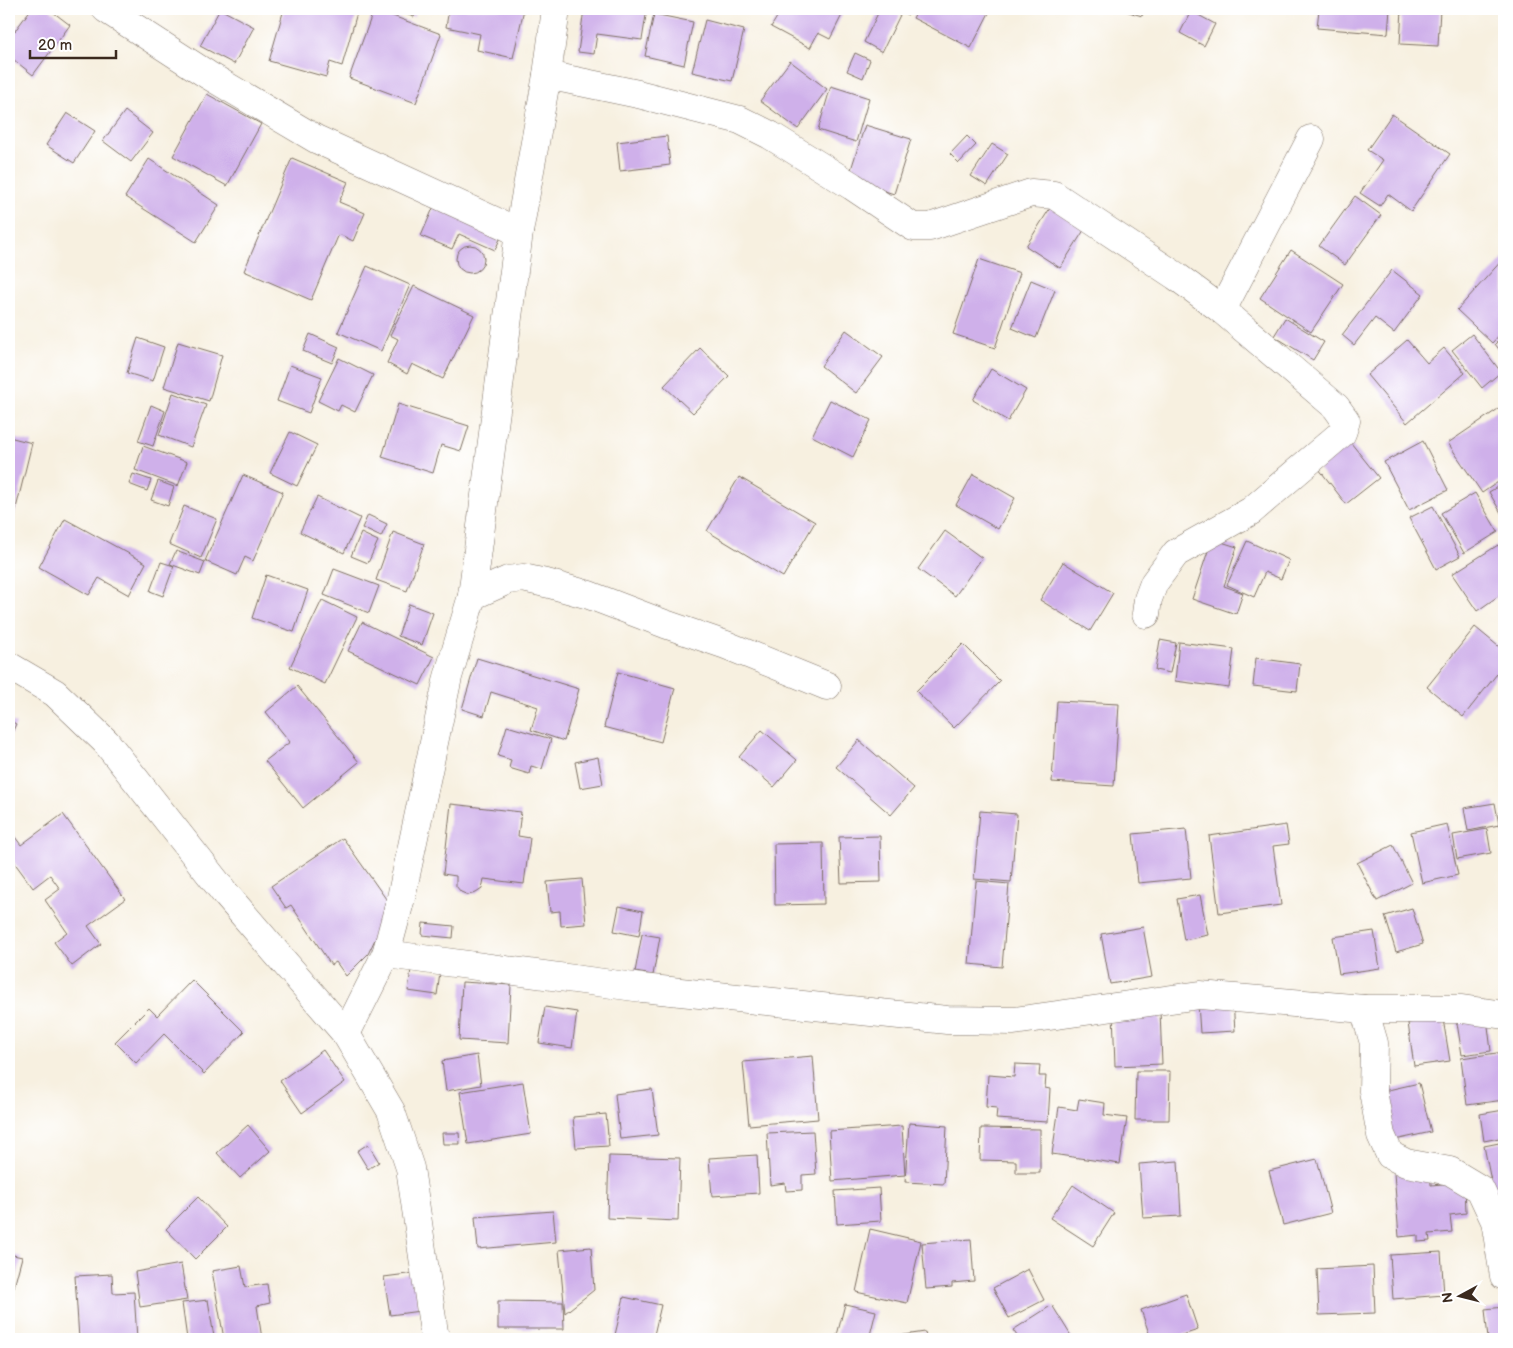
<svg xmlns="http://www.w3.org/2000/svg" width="1513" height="1348" viewBox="0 0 1513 1348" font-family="'Balsamiq Sans',sans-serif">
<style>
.building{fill:#cfb0ea}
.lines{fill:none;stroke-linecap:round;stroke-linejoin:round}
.minor-casing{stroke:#7d6f62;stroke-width:29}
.minor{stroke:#fff;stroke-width:28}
</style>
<rect width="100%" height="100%" fill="#fff"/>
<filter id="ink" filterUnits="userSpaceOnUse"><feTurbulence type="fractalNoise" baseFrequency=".02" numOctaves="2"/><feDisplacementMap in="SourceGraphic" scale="10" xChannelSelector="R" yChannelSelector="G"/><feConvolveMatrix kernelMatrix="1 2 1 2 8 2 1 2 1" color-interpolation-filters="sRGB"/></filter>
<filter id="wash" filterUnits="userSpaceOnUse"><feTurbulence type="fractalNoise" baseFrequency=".0096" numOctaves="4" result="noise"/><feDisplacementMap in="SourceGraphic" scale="20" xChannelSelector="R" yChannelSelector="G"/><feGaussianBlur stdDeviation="1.12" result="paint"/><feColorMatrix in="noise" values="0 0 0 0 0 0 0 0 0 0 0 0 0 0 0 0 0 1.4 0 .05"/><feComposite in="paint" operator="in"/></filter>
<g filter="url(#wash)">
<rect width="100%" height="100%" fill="#f7f0e0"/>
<g id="blocks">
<!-- building -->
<g class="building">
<polygon points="31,9 49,9 70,25 33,75 9,56 9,39"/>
<polygon points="220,9 254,27 234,64 200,46"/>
<polygon points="284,9 358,9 342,66 330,62 326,77 269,61"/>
<polygon points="374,9 441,34 416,103 349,78"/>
<polygon points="391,9 417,9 414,17"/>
<polygon points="449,9 524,9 513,58 477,50 480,34 446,27"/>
<polygon points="584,9 647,9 642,40 597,34 594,54 578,52"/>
<polygon points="782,9 830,9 842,15 830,39 818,33 810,48 771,27"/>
<polygon points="880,9 888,9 900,15 882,52 864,42"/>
<polygon points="895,9 910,9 908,15"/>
<polygon points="918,9 991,9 971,48 913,18"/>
<polygon points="1119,9 1145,9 1142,16"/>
<polygon points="1319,9 1390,9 1388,34 1317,28"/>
<polygon points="1402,9 1440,9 1438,46 1400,44"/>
<polygon points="1191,11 1215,24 1204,46 1180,33"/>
<polygon points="654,14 693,22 684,65 645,56"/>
<polygon points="705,20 744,30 732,81 692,72"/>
<polygon points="855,53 870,60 863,78 847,71"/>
<polygon points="790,61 827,89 798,129 760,101"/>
<polygon points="831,86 869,98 856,142 818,130"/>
<polygon points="207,94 261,124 227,186 173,156"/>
<polygon points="125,111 153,133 131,162 103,141"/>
<polygon points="67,113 95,131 74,163 46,145"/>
<polygon points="1392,114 1450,154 1411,211 1388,194 1380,206 1360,193 1383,160 1367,150"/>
<polygon points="865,125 911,139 894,194 848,179"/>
<polygon points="667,136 670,165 620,171 617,142"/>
<polygon points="967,136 976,145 959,163 950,154"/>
<polygon points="992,144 1008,154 987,186 971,176"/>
<polygon points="292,158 348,182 339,202 365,213 353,241 339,234 311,300 244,271"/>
<polygon points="149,159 219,205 196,242 125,197"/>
<polygon points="1355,196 1381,215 1345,265 1319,246"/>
<polygon points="437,199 505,228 495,250 459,234 452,249 421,236"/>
<polygon points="1052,205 1086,227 1060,268 1026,246"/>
<circle cx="470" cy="259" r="14"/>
<polygon points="1291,250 1343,284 1311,332 1260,298"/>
<polygon points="1504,258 1504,330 1492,343 1457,310"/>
<polygon points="979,259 1020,273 995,348 953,334"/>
<polygon points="367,266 410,285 381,351 338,332"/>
<polygon points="1392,270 1423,294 1394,333 1375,318 1354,345 1342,335"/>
<polygon points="1031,280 1055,290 1036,338 1012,328"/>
<polygon points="414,286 474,315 443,379 412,364 407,374 387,363 398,339 390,335"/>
<polygon points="1285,318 1324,342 1313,360 1274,336"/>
<polygon points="846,330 883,357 856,393 821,366"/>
<polygon points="310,334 339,347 332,363 303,351"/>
<polygon points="1472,334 1501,372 1482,388 1452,350"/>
<polygon points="1504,336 1504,356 1495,344"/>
<polygon points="138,338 164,347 153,381 127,373"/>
<polygon points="1407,340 1427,363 1444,348 1465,373 1407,423 1367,375"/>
<polygon points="178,342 222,355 209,401 164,387"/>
<polygon points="700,348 729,376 693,413 664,386"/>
<polygon points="339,358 373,375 355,412 341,405 338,411 318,401"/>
<polygon points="290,365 322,377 309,413 277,401"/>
<polygon points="991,369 1026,390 1008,421 973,400"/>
<polygon points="173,393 206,405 191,447 159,435"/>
<polygon points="830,400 871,420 853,457 812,436"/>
<polygon points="398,404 469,426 461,451 441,445 433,473 382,457"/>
<polygon points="151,405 165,411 153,446 138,441"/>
<polygon points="1504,405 1504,478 1482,493 1448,443"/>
<polygon points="290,432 317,445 297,486 270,473"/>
<polygon points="9,437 32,443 11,529 9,528"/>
<polygon points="1423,441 1448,490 1409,510 1384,462"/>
<polygon points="1351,443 1379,478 1346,504 1319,469"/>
<polygon points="143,446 187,462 178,486 135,470"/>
<polygon points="133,474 151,480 147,491 129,484"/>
<polygon points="973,474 1015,498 998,529 956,505"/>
<polygon points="243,475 283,492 253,561 245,557 237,575 205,561"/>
<polygon points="739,477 815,522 783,577 707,531"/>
<polygon points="158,481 174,487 168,506 151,500"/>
<polygon points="1504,483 1504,518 1489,492"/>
<polygon points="1475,493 1498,532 1464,553 1441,513"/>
<polygon points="317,497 360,518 344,553 300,532"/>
<polygon points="184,506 217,519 201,558 169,544"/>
<polygon points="1433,506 1460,556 1436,569 1409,518"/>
<polygon points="368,515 387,524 381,537 362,528"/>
<polygon points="65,519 146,563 129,595 99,578 89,595 39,567"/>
<polygon points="945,531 982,558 955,596 918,569"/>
<polygon points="393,532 424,544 407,591 376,580"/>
<polygon points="361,533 378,541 368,563 351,556"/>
<polygon points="1212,539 1237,547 1224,586 1243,593 1236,614 1192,599"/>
<polygon points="1247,541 1289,560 1281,579 1265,572 1254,597 1227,585"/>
<polygon points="1498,545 1504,555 1504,592 1477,611 1452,574"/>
<polygon points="176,551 205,562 200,575 170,564"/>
<polygon points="161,562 174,566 163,596 150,591"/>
<polygon points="1063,562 1113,593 1090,631 1040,600"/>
<polygon points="334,569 379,586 369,613 324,595"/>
<polygon points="266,575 308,590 294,632 252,618"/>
<polygon points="322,600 357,617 325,684 290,667"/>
<polygon points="409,604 433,613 422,645 398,636"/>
<polygon points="362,622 434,657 420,685 348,651"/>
<polygon points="1475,627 1504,651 1504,665 1463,717 1427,687"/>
<polygon points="1160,640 1176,643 1170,673 1155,670"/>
<polygon points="1179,642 1234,649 1229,688 1175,681"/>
<polygon points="963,644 1000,681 954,728 916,691"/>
<polygon points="477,658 579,689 564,741 531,730 538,707 491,692 484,716 462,709"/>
<polygon points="1256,658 1300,664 1297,691 1253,686"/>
<polygon points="618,672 675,688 661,742 604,727"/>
<polygon points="297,686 359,762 303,808 265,761 290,742 266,712"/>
<polygon points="1057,701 1119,704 1114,786 1052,782"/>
<polygon points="9,720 16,724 9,739"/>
<polygon points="507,726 551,739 542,769 531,766 529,774 509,768 511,760 498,756"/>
<polygon points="762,730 797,760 774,787 739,757"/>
<polygon points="859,740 914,788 891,815 836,767"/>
<polygon points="598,757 603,784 580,788 575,762"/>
<polygon points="1495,803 1499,825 1468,831 1464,808"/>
<polygon points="451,804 521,812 518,836 530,838 524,884 484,879 482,889 476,893 468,895 461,892 456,886 456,876 443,874"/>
<polygon points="980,811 1017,814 1011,882 974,879"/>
<polygon points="63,814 125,899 88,926 101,944 72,966 54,942 67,932 45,900 60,889 50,875 33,888 11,858 9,859 9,829 21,845"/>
<polygon points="1447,824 1458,875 1422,883 1411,832"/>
<polygon points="1286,825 1289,844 1273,846 1281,905 1219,913 1209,836"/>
<polygon points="1186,829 1191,878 1138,883 1133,834"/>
<polygon points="1487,829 1491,853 1457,859 1453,835"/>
<polygon points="880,836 881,882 841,883 839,837"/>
<polygon points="343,838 391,906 368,954 346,976 336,962 331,965 291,905 286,908 271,886"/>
<polygon points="823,843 824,904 775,905 774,844"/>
<polygon points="1393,845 1412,883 1377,901 1357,863"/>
<polygon points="582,879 586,924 561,926 560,911 550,912 547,882"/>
<polygon points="976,881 1009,884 1002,967 969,964"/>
<polygon points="1200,895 1208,935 1184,940 1177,899"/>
<polygon points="619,906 643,911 639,936 614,931"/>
<polygon points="1412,908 1423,944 1396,952 1385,916"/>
<polygon points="423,923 454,926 453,938 422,935"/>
<polygon points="1143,927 1152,977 1110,984 1101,934"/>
<polygon points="1374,931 1380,968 1339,974 1333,937"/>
<polygon points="642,934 660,937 653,975 635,972"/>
<polygon points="411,969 440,973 437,995 408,991"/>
<polygon points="192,980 244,1032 204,1074 164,1034 136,1063 115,1042 149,1008 157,1016"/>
<polygon points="462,982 511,985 508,1043 459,1040"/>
<polygon points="1233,1001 1235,1031 1200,1033 1198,1003"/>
<polygon points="545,1007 577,1012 572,1048 539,1043"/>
<polygon points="1160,1010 1162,1064 1115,1066 1113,1012"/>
<polygon points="1487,1018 1491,1051 1462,1055 1457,1023"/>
<polygon points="1443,1019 1450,1061 1414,1066 1408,1023"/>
<polygon points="323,1050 345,1082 302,1113 280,1081"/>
<polygon points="1504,1052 1504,1100 1467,1105 1461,1058"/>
<polygon points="477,1055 481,1085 446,1091 442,1061"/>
<polygon points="813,1056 818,1119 749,1125 743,1062"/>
<polygon points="1015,1064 1040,1065 1039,1076 1046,1076 1045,1088 1050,1089 1048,1122 996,1119 997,1108 986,1107 988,1075 1014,1077"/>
<polygon points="1136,1071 1170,1071 1169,1120 1135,1120"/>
<polygon points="523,1082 531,1134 468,1144 460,1092"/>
<polygon points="1419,1083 1431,1132 1386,1142 1375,1093"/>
<polygon points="652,1089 658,1135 620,1139 615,1094"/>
<polygon points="1079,1099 1105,1103 1104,1115 1127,1118 1120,1164 1052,1154 1059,1107 1077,1110"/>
<polygon points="1504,1110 1504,1137 1484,1141 1480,1114"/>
<polygon points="606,1114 609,1146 576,1148 573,1117"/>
<polygon points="909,1123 947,1126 944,1184 905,1182"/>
<polygon points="248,1125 270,1151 240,1178 217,1153"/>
<polygon points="902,1126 905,1175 832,1181 829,1131"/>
<polygon points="981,1128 1040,1129 1040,1173 1016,1173 1016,1161 980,1160"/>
<polygon points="813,1131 816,1174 802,1175 802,1190 786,1191 785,1183 770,1185 767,1133"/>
<polygon points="442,1133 459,1133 460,1144 443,1144"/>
<polygon points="1504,1142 1504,1194 1494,1196 1484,1146"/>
<polygon points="368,1144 379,1162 368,1169 357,1151"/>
<polygon points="757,1155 759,1193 712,1196 709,1158"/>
<polygon points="609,1156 680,1158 678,1221 607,1218"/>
<polygon points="1317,1159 1331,1213 1283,1225 1269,1171"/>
<polygon points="1178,1161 1181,1216 1143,1218 1139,1164"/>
<polygon points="1430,1170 1431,1185 1465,1182 1466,1213 1450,1215 1452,1232 1429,1234 1430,1241 1418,1242 1418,1235 1399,1237 1394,1173"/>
<polygon points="1073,1185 1114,1213 1093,1246 1050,1218"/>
<polygon points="879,1188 881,1221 837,1224 835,1191"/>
<polygon points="198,1197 227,1227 195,1259 166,1229"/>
<polygon points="553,1211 556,1242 478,1249 475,1217"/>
<polygon points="870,1229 921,1241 907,1303 856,1292"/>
<polygon points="971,1239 974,1281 952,1283 952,1287 926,1289 922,1243"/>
<polygon points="591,1247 594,1290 565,1313 559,1250"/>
<polygon points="1441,1252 1444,1295 1393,1299 1390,1255"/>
<polygon points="9,1254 22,1257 14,1287 9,1285"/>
<polygon points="181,1264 187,1300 140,1307 135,1272"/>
<polygon points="241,1266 245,1287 267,1284 270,1303 257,1306 262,1339 224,1339 212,1271"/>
<polygon points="1373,1266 1375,1313 1319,1315 1317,1269"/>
<polygon points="1028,1269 1044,1300 1009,1318 993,1288"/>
<polygon points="415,1273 420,1311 390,1315 384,1277"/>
<polygon points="112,1274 113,1293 134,1292 137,1339 79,1339 75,1276"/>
<polygon points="1186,1294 1198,1330 1170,1339 1151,1339 1141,1310"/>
<polygon points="624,1297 661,1305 653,1339 614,1339"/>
<polygon points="208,1300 214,1337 187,1339 182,1303"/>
<polygon points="498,1301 563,1302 564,1329 498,1329"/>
<polygon points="845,1304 876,1311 869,1339 836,1339"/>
<polygon points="1052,1305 1073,1339 1019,1339 1013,1330"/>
<polygon points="1504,1307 1504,1339 1488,1339 1485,1309"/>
<polygon points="925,1332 927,1339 884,1339 884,1338"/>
</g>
</g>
</g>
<g filter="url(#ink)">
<use href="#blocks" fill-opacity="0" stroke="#7d6f62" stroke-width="1"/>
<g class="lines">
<!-- minor casing -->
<g class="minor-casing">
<g id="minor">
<polyline points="106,9 208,75 316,139 519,232"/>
<polyline points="547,75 638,94 740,120 770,135 852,186 913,227 930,227 1031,193 1054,195 1176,276 1222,310 1336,407 1346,421 1342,433 1251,511 1176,553 1154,583 1148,599 1146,614"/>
<polyline points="1222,310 1311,139"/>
<polyline points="472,596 508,580 523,578 550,584 589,595 665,624 726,645 827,686"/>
<polyline points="9,666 55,693 106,742 224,892 346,1034 391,1111 410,1168 435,1339"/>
<polyline points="386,954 642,988 947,1020 1014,1021 1200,995 1364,1009 1462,1009 1504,1015"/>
<polyline points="1364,1009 1374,1043 1373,1091 1381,1135 1390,1155 1406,1163 1450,1171 1480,1189 1495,1221 1504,1276"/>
<polyline points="346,1034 386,954 401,898 448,677 472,596 519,232 547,75 556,9"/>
</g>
</g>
<!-- minor -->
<use href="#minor" class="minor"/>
</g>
</g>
<!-- margin -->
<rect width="1513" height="1348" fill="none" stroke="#fff" stroke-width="30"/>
<!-- north arrow -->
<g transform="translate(1460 1296) rotate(263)" stroke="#ffffff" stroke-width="4" paint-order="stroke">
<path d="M0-4L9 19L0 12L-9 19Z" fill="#3b2a1e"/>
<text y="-8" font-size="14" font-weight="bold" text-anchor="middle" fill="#3b2a1e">N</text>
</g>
<!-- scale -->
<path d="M30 50v8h86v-8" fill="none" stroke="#3b2a1e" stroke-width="2.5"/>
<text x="38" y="50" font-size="15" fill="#3b2a1e" stroke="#ffffff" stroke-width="4" paint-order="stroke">20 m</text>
</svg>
